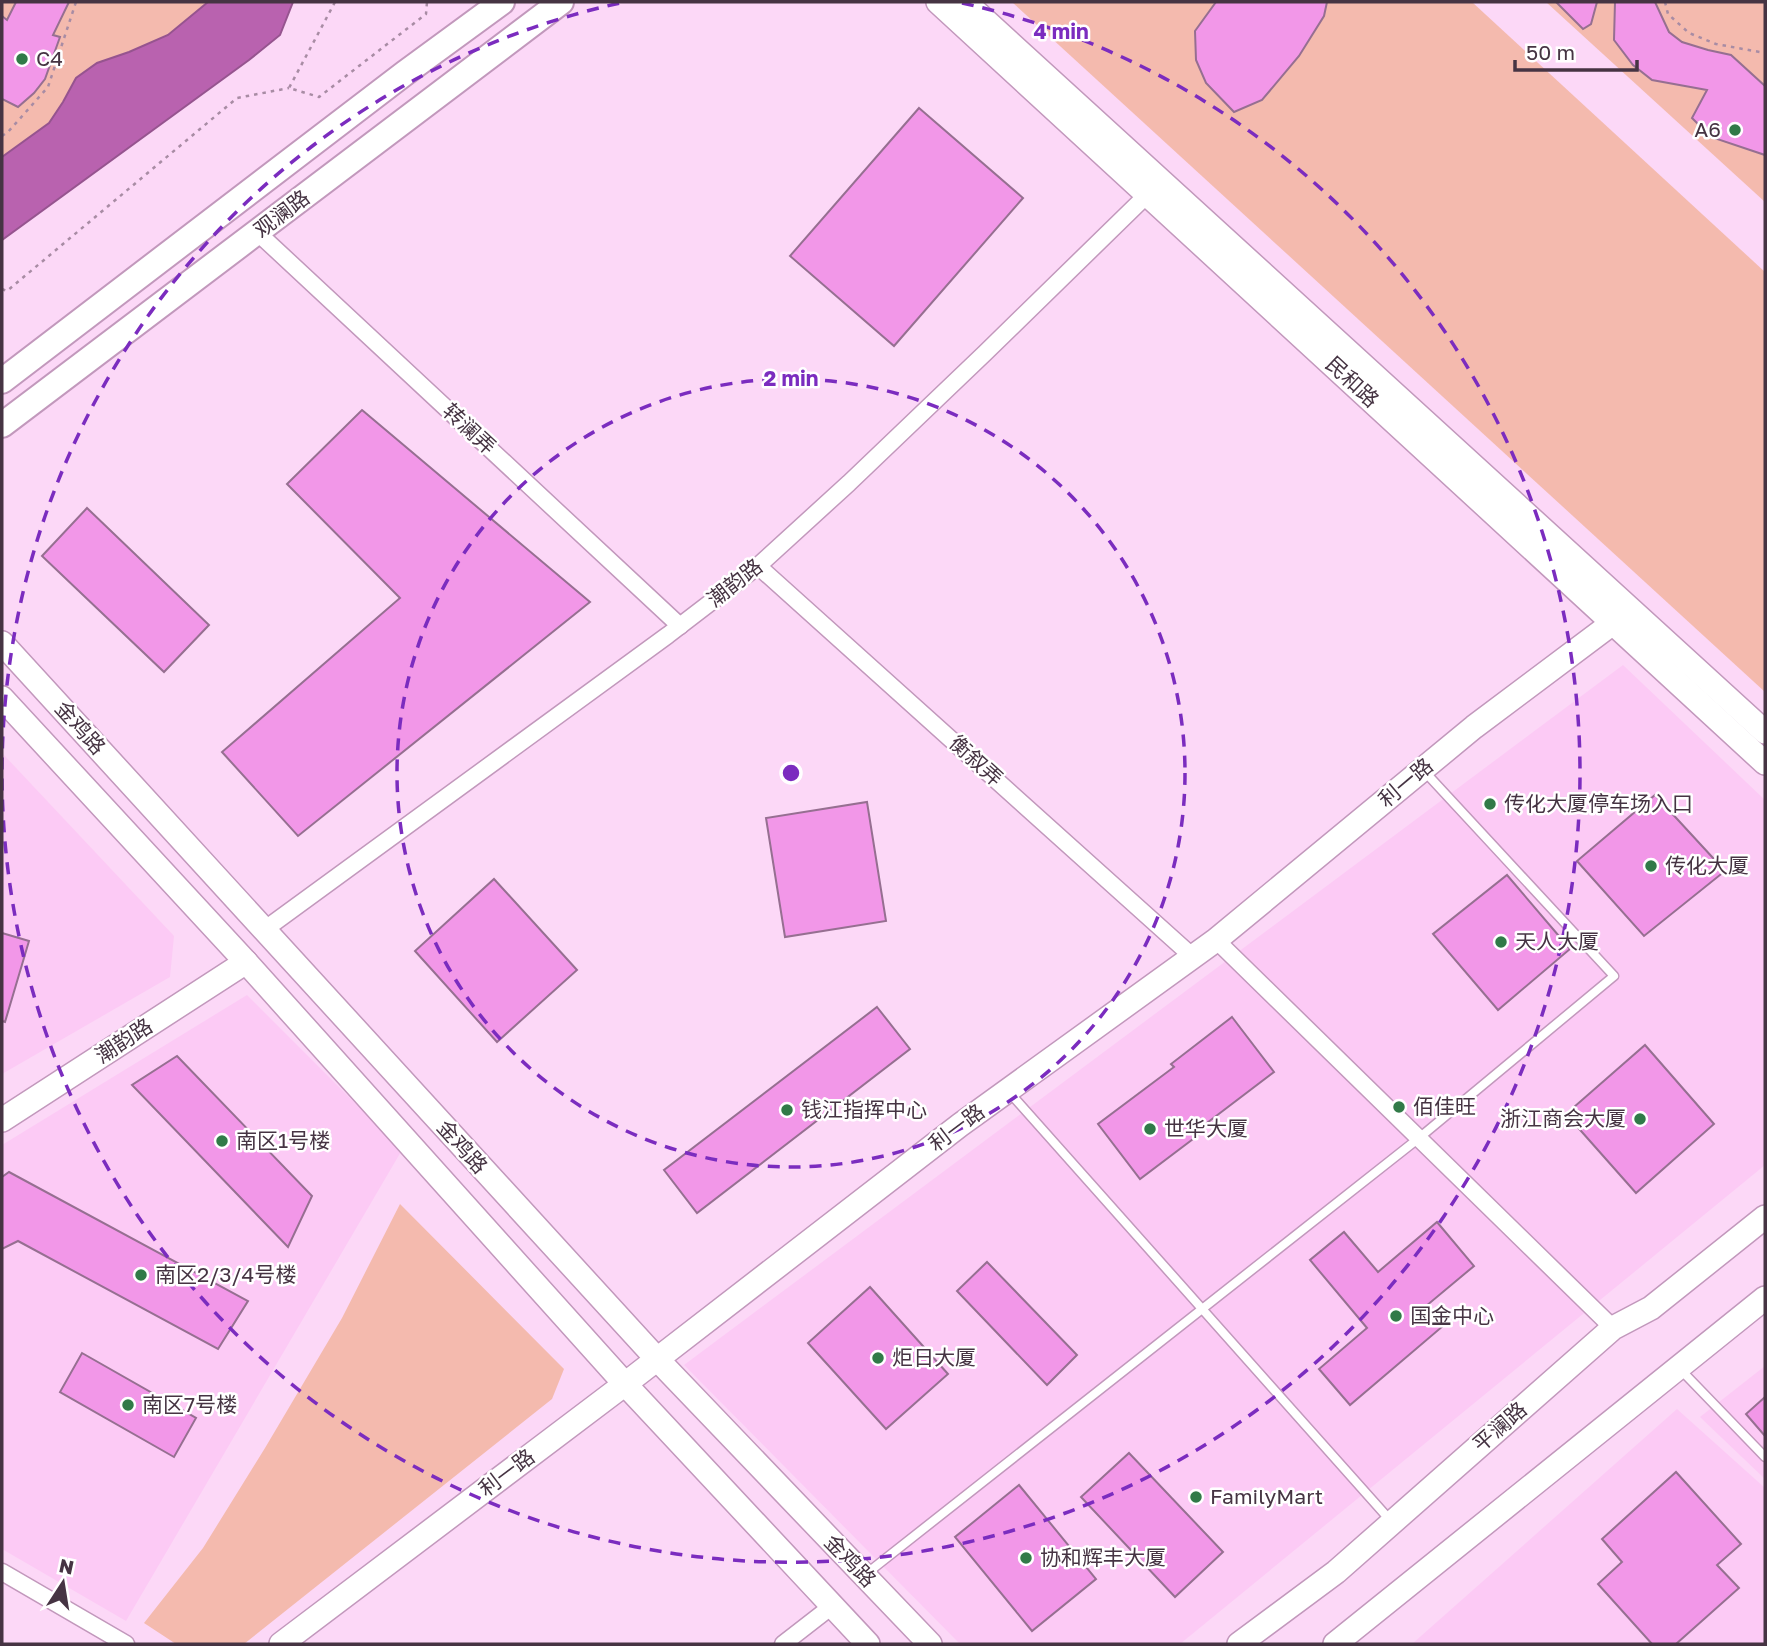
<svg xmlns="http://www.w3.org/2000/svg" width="1767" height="1646" viewBox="0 0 1767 1646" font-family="'Golos Text','Noto Sans SC',sans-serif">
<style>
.built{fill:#fccaf5}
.green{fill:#f4baae}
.water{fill:#b962af;stroke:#96548f;stroke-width:2}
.building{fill:#f297e8;stroke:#966f91;stroke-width:2}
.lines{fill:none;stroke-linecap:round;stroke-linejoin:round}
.lane-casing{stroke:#c298bc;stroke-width:11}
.street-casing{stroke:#c298bc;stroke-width:19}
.secondary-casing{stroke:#c298bc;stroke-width:26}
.primary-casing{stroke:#c298bc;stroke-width:28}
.path{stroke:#a88ca4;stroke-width:2.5;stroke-dasharray:3.5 5;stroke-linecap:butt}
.lane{stroke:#fff;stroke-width:8}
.street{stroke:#fff;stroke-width:16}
.secondary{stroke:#fff;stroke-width:23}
.primary{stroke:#fff;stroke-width:24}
.ring{fill:none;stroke:#7b2cbf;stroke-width:3.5;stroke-dasharray:12 9}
.poi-dot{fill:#317a48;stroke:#fff;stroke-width:2.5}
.labels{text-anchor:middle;stroke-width:5;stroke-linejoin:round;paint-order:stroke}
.poi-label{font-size:21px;fill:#463443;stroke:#fff;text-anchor:start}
.street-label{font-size:21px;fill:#463443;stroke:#fff}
.centre{fill:#7b2cbf;stroke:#fff;stroke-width:3.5}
.ring-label{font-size:21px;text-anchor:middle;font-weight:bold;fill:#7b2cbf;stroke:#fff;stroke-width:5;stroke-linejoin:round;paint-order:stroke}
</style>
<rect width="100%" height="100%" fill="#fcd8f7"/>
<!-- built -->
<g class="built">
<polygon points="1623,665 1765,800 1765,1165 1180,1644 960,1644 684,1365"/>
<polygon points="2,753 174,936 170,977 2,1074"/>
<polygon points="247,995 402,1150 126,1621 2,1549 2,1145"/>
<polygon points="1765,1366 1765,1479 1700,1417"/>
<polygon points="1677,1409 1765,1488 1765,1644 1412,1644"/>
</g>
<!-- green -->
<g class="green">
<polygon points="2,2 223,2 2,163"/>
<polygon points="1012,2 1472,2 1765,272 1765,692"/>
<polygon points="1546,2 1765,2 1765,202"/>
<polygon points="400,1204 564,1369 552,1399 244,1644 176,1644 144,1623 203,1548 265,1448 342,1318"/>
</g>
<!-- water -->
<polygon class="water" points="208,2 293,2 280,35 249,60 2,240 2,157 49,123 63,102 76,78 97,63 129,52 168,35"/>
<!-- building -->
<g class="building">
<polygon points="16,2 69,2 53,35 60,37 45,79 34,93 18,107 2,99 2,16 7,20"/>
<polygon points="1216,2 1327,2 1324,16 1299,56 1262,100 1234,112 1206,83 1196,60 1195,31"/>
<polygon points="1556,2 1597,2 1591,24 1583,29"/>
<polygon points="1615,2 1655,2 1669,32 1682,42 1708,50 1731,55 1765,86 1765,155 1711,137 1692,118 1707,90 1652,80 1633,65 1614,40"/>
<polygon points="919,108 1023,198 894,346 790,256"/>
<polygon points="362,410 590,602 298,836 222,752 400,598 287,484"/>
<polygon points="87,508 209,625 164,672 42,556"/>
<polygon points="1655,795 1725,871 1644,936 1577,861"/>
<polygon points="867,802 886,921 785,937 766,818"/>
<polygon points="1507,875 1570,949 1498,1010 1433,934"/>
<polygon points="494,879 577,970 497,1042 415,951"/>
<polygon points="2,933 29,941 5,1022 2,1021"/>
<polygon points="877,1007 910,1049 697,1213 664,1170"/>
<polygon points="1232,1017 1274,1072 1199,1129 1201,1133 1140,1179 1098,1124 1174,1067 1171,1064"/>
<polygon points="1645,1045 1714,1124 1636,1193 1566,1114"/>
<polygon points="177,1056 312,1196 288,1247 132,1085"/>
<polygon points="9,1172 248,1301 218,1349 18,1241 2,1249 2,1177"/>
<polygon points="1437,1222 1474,1266 1426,1306 1443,1326 1350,1405 1319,1369 1367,1328 1310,1260 1344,1232 1378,1272"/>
<polygon points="987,1262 1077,1355 1047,1385 957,1291"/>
<polygon points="870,1287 948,1374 886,1429 808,1343"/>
<polygon points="82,1353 196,1418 174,1457 60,1392"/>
<polygon points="1765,1397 1765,1436 1746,1414"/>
<polygon points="1129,1453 1223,1552 1175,1597 1081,1497"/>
<polygon points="1676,1472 1741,1544 1717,1565 1739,1588 1676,1644 1652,1644 1598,1584 1622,1562 1602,1539"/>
<polygon points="1019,1485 1096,1579 1032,1631 955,1537"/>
</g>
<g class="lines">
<!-- lane casing -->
<g class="lane-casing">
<g id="lane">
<polyline points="1010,1093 1390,1520"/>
<polyline points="1680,1369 1765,1457"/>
<polyline points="866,1574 1419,1138 1614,976 1425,772"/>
</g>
</g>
<!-- street casing -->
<g class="street-casing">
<g id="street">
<polyline points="257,232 680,626"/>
<polyline points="758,566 1193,957"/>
<polyline points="264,930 668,635 758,566 849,483 985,353 1153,189"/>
<polyline points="1216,940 1613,1328"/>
<polyline points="2,1572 126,1644"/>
<polyline points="783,1644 832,1606"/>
</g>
</g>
<!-- secondary casing -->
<g class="secondary-casing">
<g id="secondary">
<polyline points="938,2 1765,763"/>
<polyline points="965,2 1765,732"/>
<polyline points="2,643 657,1359 930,1644"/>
<polyline points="2,698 246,962 625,1384 868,1644"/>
<polyline points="2,1120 246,962"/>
<polyline points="281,1644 625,1384 960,1125 1216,940 1474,727 1614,622 1628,608"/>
<polyline points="1239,1644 1336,1572 1613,1328 1651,1308 1765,1217"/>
<polyline points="1335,1644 1765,1298"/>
</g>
</g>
<!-- primary casing -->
<g class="primary-casing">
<g id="primary">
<polyline points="2,381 405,73 502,2"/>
<polyline points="2,425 561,2"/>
</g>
</g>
<!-- path -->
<g class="path">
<polyline points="335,2 289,88 319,97 426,14 427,2"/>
<polyline points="1665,2 1668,14 1689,33 1716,44 1765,53"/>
<polyline points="2,136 8,132 48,87 76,2"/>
<polyline points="2,289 7,291 237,98 289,88"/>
</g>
<!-- lane -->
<use href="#lane" class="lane"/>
<!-- street -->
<use href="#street" class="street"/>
<!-- secondary -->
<use href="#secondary" class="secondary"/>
<!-- primary -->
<use href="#primary" class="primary"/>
</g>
<!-- distance rings -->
<g class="ring">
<circle cx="791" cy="773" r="394"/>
<path d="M962 3A789 789 0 1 1 620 3"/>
</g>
<!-- markers -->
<g class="poi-dot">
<circle cx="22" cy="59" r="7"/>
<circle cx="1735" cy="130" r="7"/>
<circle cx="1490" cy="804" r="7"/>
<circle cx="1651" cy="866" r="7"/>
<circle cx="1501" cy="942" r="7"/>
<circle cx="1399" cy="1107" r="7"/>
<circle cx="787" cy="1110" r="7"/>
<circle cx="1640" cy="1119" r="7"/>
<circle cx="1150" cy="1129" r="7"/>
<circle cx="222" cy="1141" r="7"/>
<circle cx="141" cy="1275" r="7"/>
<circle cx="1396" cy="1316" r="7"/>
<circle cx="878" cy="1358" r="7"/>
<circle cx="128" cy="1405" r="7"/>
<circle cx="1196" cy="1497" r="7"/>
<circle cx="1026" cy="1558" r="7"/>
</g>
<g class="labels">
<!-- poi labels -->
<g class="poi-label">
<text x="36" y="66">C4</text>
<text x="1721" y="137" text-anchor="end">A6</text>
<text x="1504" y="811">传化大厦停车场入口</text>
<text x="1665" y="873">传化大厦</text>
<text x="1515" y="949">天人大厦</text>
<text x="1413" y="1114">佰佳旺</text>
<text x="801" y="1117">钱江指挥中心</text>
<text x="1626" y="1126" text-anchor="end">浙江商会大厦</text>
<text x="1164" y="1136">世华大厦</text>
<text x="236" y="1148">南区1号楼</text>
<text x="155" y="1282">南区2/3/4号楼</text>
<text x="1410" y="1323">国金中心</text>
<text x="892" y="1365">炬日大厦</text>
<text x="142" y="1412">南区7号楼</text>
<text x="1210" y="1504">FamilyMart</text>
<text x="1040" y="1565">协和辉丰大厦</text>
</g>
<!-- street labels -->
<g class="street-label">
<text transform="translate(282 214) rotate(-37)" y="7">观澜路</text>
<text transform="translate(1352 382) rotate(43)" y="7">民和路</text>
<text transform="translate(469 429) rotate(43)" y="7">转澜弄</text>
<text transform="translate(735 583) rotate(-38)" y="7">潮韵路</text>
<text transform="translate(80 728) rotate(48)" y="7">金鸡路</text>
<text transform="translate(976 761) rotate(42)" y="7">衡叙弄</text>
<text transform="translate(1406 783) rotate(-40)" y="7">利一路</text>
<text transform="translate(124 1041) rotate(-33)" y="7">潮韵路</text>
<text transform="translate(957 1128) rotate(-37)" y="7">利一路</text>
<text transform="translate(462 1147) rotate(48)" y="7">金鸡路</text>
<text transform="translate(1500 1427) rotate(-41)" y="7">平澜路</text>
<text transform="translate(507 1473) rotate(-37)" y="7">利一路</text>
<text transform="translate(850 1561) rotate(46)" y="7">金鸡路</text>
</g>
</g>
<circle cx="791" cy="773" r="10" class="centre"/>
<g class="ring-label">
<text x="1061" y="39">4 min</text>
<text x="791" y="386">2 min</text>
</g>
<!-- border -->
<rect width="1767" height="1646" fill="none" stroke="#463443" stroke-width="7"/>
<!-- north arrow -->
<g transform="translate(63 1583) rotate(12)" stroke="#ffffff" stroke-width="5" paint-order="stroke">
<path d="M0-5L12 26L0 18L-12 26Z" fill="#463443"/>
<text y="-10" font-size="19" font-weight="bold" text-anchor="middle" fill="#463443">N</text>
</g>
<!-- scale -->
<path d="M1515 60v10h122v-10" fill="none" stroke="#463443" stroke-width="3.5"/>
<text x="1526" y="60" font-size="21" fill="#463443" stroke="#ffffff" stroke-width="5" paint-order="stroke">50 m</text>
</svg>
